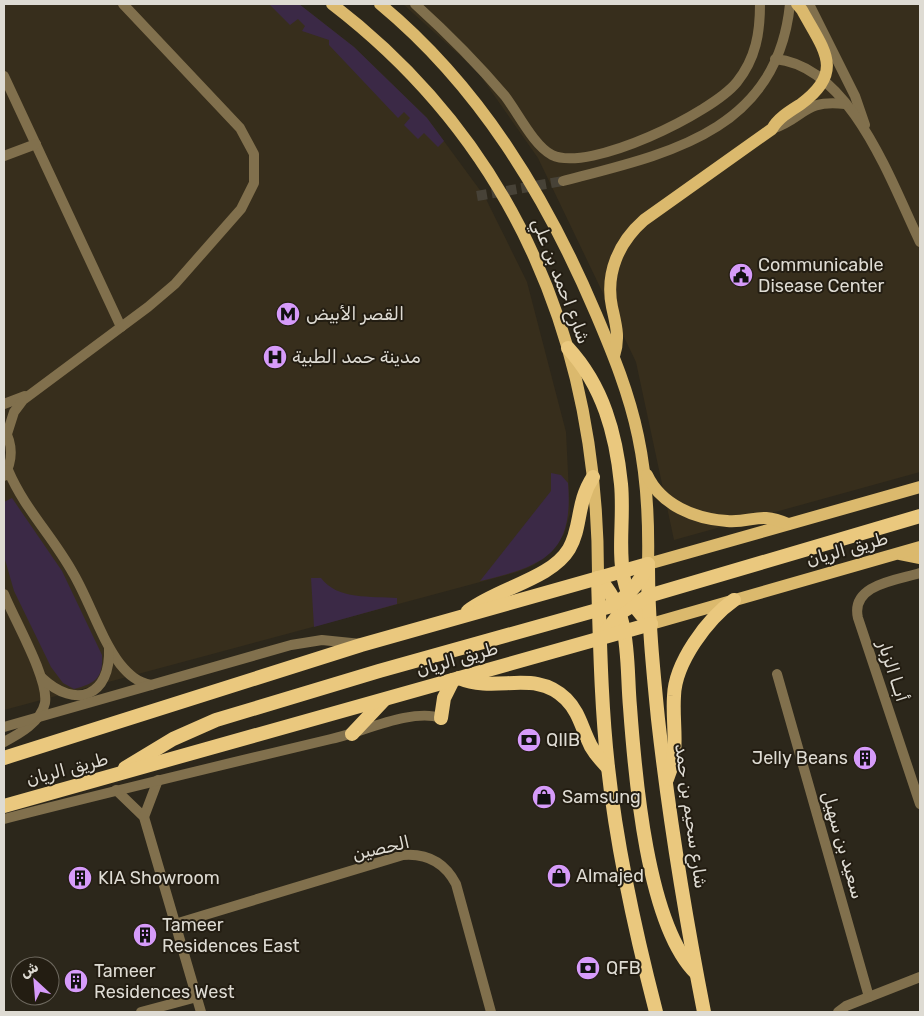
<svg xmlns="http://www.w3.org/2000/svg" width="924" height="1016" viewBox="0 0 924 1016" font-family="Rubik,'Noto Sans Arabic',sans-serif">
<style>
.built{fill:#372e1c}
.green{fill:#3b2946}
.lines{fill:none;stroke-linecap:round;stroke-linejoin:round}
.minor-tunnel{stroke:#474237;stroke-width:10;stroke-dasharray:10 5;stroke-linecap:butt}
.minor{stroke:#81704d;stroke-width:10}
.primary{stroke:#dbb96d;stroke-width:12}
.trunk{stroke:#eac87e;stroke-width:14}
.labels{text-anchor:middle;stroke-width:4;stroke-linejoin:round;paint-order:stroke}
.poi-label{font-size:18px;fill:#dedbd3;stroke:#231d12;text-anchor:start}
.street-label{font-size:18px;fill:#dedbd3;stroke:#231d12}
</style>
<rect width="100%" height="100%" fill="#2c271b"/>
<!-- built -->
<g class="built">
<polygon points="4,4 299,4 354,47 427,118 485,197 527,282 566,432 570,513 564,534 551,552 534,565 517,572 4,710"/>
<polygon points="403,4 920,4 920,472 674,540 636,362 538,158 477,71"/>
</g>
<!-- green -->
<g class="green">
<polygon points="269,4 299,4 354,47 427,118 444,141 438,147 424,133 418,139 404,125 410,118 404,112 398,118 329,45 329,40 302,31 305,26 298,19 290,25"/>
<path d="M 551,473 L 561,475 L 568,483 C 574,555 543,566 480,581 L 551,491 Z"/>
<path d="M 12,498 L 62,571 L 102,655 C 103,678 96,683 74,689 L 63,683 L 51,667 L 14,591 L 4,556 L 4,502 Z"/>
<path d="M 311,578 L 321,578 C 337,600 372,596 397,598 L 397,604 L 314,627 Z"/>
</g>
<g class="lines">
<!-- minor-tunnel -->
<polyline class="minor-tunnel" points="477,196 563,181"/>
<!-- minor -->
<g class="minor">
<path d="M 415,4 C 447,33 477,63 505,96 C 518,113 534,146 552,155 C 589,173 712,113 737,82 C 756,58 760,33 760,4"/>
<polyline points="809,4 855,96 865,125"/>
<path d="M 775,59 C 851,66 891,182 920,242"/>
<polyline points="4,76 121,327"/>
<path d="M 772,129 C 805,118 803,99 845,104"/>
<polyline points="4,156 36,144"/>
<path d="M 563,181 C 666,154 777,133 790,4"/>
<polyline points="4,404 25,396"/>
<path d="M 4,429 C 13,444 13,461 4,476"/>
<polyline points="7,434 14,412 23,400 148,307 175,284 241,209 254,183 254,154 240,128 123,4"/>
<path d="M 8,470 C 25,510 52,535 73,573 C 90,602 100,637 120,664 C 129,675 137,682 151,685"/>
<path d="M 920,573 C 898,580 850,584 858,618 L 920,804"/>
<path d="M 4,594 C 14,619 49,679 45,703 C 41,722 19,734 4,742"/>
<polyline points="777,674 869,997"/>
<path d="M 42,678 C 76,710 111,696 109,648"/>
<polyline points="4,727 291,645 322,640 361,644"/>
<polyline points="116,790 144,817 201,1012"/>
<polyline points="144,817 158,780"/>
<path d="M 4,819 C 113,791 222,765 331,739 C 363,732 411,708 441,718"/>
<path d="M 175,924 L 403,855 C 428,853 445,863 456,884 L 491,1012"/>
<polyline points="141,1012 197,997"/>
<polyline points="838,1012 846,1006 920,977"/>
</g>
<!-- primary -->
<g class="primary">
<path d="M 332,4 C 517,146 599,348 598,578"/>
<path d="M 380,4 C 479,86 546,196 596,314 C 613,354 629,393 638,436 C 647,478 649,521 648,564 L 920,487"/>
<path d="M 614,356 C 620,338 616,325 612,307 C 605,273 619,242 644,220 L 772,129 C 778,118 790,111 801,104 C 846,71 823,49 802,10 L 797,4"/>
<path d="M 647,475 C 661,505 695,519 727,521 C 753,523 759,511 788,524"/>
<polyline points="900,554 920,558"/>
<polyline points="651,624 920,547"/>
</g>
<!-- trunk -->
<g class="trunk">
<path d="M 568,348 C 603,386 616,434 621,484 C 626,534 607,588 651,624"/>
<path d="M 648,567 C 648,618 653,669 658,719 C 669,817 685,915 704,1012"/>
<path d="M 598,578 C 600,641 601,705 608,767 C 617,850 635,931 656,1012"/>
<path d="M 598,578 C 632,611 626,664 630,707 C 635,776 647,925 696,973"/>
<path d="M 468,611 C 498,588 551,579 569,549 C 582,527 576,503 593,477"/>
<polyline points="600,639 620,613 648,596 920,516"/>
<path d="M 459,678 C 497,694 535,668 566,699 C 578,711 581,725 588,740 C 592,751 600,759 608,768"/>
<polyline points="441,718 444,698 453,680"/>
<polyline points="352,734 384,700"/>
<polyline points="4,758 361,645 648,564"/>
<path d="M 125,768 L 173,739 L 216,720 L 379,671 L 608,607 C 628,598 640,583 648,564"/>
<path d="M 667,779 C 680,748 672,727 674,696 C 675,663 707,619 734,600"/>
<polyline points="4,806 651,624"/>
</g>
</g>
<!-- icons -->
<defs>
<g id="civic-disc" transform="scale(1.25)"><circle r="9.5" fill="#d69bfa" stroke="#231d12"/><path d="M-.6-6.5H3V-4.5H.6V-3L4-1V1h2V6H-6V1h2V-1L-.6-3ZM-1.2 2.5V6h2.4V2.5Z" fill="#111"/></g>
<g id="metro-disc" transform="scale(1.25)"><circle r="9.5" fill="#d69bfa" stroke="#231d12"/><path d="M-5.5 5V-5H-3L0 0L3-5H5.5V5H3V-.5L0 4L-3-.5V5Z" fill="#111"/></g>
<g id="hospital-disc" transform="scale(1.25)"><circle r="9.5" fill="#d69bfa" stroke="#231d12"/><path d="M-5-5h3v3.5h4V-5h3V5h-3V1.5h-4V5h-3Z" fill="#111"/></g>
<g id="bank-disc" transform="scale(1.25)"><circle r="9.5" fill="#d69bfa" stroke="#231d12"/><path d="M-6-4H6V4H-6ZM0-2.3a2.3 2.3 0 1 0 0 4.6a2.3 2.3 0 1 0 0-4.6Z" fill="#111"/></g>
<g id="building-disc" transform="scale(1.25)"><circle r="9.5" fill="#d69bfa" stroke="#231d12"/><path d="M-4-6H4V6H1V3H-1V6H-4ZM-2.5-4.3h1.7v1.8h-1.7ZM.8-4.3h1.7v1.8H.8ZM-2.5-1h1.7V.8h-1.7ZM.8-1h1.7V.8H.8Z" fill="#111"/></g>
<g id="shop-disc" transform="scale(1.25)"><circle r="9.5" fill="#d69bfa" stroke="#231d12"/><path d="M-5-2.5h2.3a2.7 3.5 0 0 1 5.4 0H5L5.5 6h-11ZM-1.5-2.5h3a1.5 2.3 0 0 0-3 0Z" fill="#111"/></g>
</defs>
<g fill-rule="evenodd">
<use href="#civic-disc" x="741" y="275"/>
<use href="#metro-disc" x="288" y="314"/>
<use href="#hospital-disc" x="275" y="357"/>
<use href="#bank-disc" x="529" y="740"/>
<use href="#building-disc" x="865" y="758"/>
<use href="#shop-disc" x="544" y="797"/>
<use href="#shop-disc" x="559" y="876"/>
<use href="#building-disc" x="80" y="878"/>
<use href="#building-disc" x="145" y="935"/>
<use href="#bank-disc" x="588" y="968"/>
<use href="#building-disc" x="76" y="981"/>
</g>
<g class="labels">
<!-- poi labels -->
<g class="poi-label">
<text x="758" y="271">Communicable<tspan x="758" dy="21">Disease Center</tspan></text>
<text x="306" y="320">القصر الأبيض</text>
<text x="292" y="363">مدينة حمد الطبية</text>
<text x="546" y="746">QIIB</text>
<text x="848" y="764" text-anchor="end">Jelly Beans</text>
<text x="562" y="803">Samsung</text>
<text x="576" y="882">Almajed</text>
<text x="98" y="884">KIA Showroom</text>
<text x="162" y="931">Tameer<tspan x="162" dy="21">Residences East</tspan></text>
<text x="606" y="974">QFB</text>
<text x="94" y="977">Tameer<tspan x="94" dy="21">Residences West</tspan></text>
</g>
<!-- street labels -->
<g class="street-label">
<text transform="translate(561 281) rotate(69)" y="6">شارع احمد بن علي</text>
<text transform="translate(847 549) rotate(-16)" y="6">طريق الريان</text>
<text transform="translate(457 659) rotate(-16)" y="6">طريق الريان</text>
<text transform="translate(893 671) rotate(72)" y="6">أبــا الزبار</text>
<text transform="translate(67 769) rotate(-15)" y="6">طريق الريان</text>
<text transform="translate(691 816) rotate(82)" y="6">شارع سحيم بن حمد</text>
<text transform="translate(843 845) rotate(74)" y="6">سعيد بن سهيل</text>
<text transform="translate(381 848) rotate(-13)" y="6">الحصين</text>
</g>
</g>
<!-- border -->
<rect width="924" height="1016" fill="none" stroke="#dedbd3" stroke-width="10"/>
<!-- north arrow -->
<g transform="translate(35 981) rotate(334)"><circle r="24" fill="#231d12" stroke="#6e695f"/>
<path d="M0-4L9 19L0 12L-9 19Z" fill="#d69bfa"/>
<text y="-8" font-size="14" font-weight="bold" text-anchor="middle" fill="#dedbd3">ش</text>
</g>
</svg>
